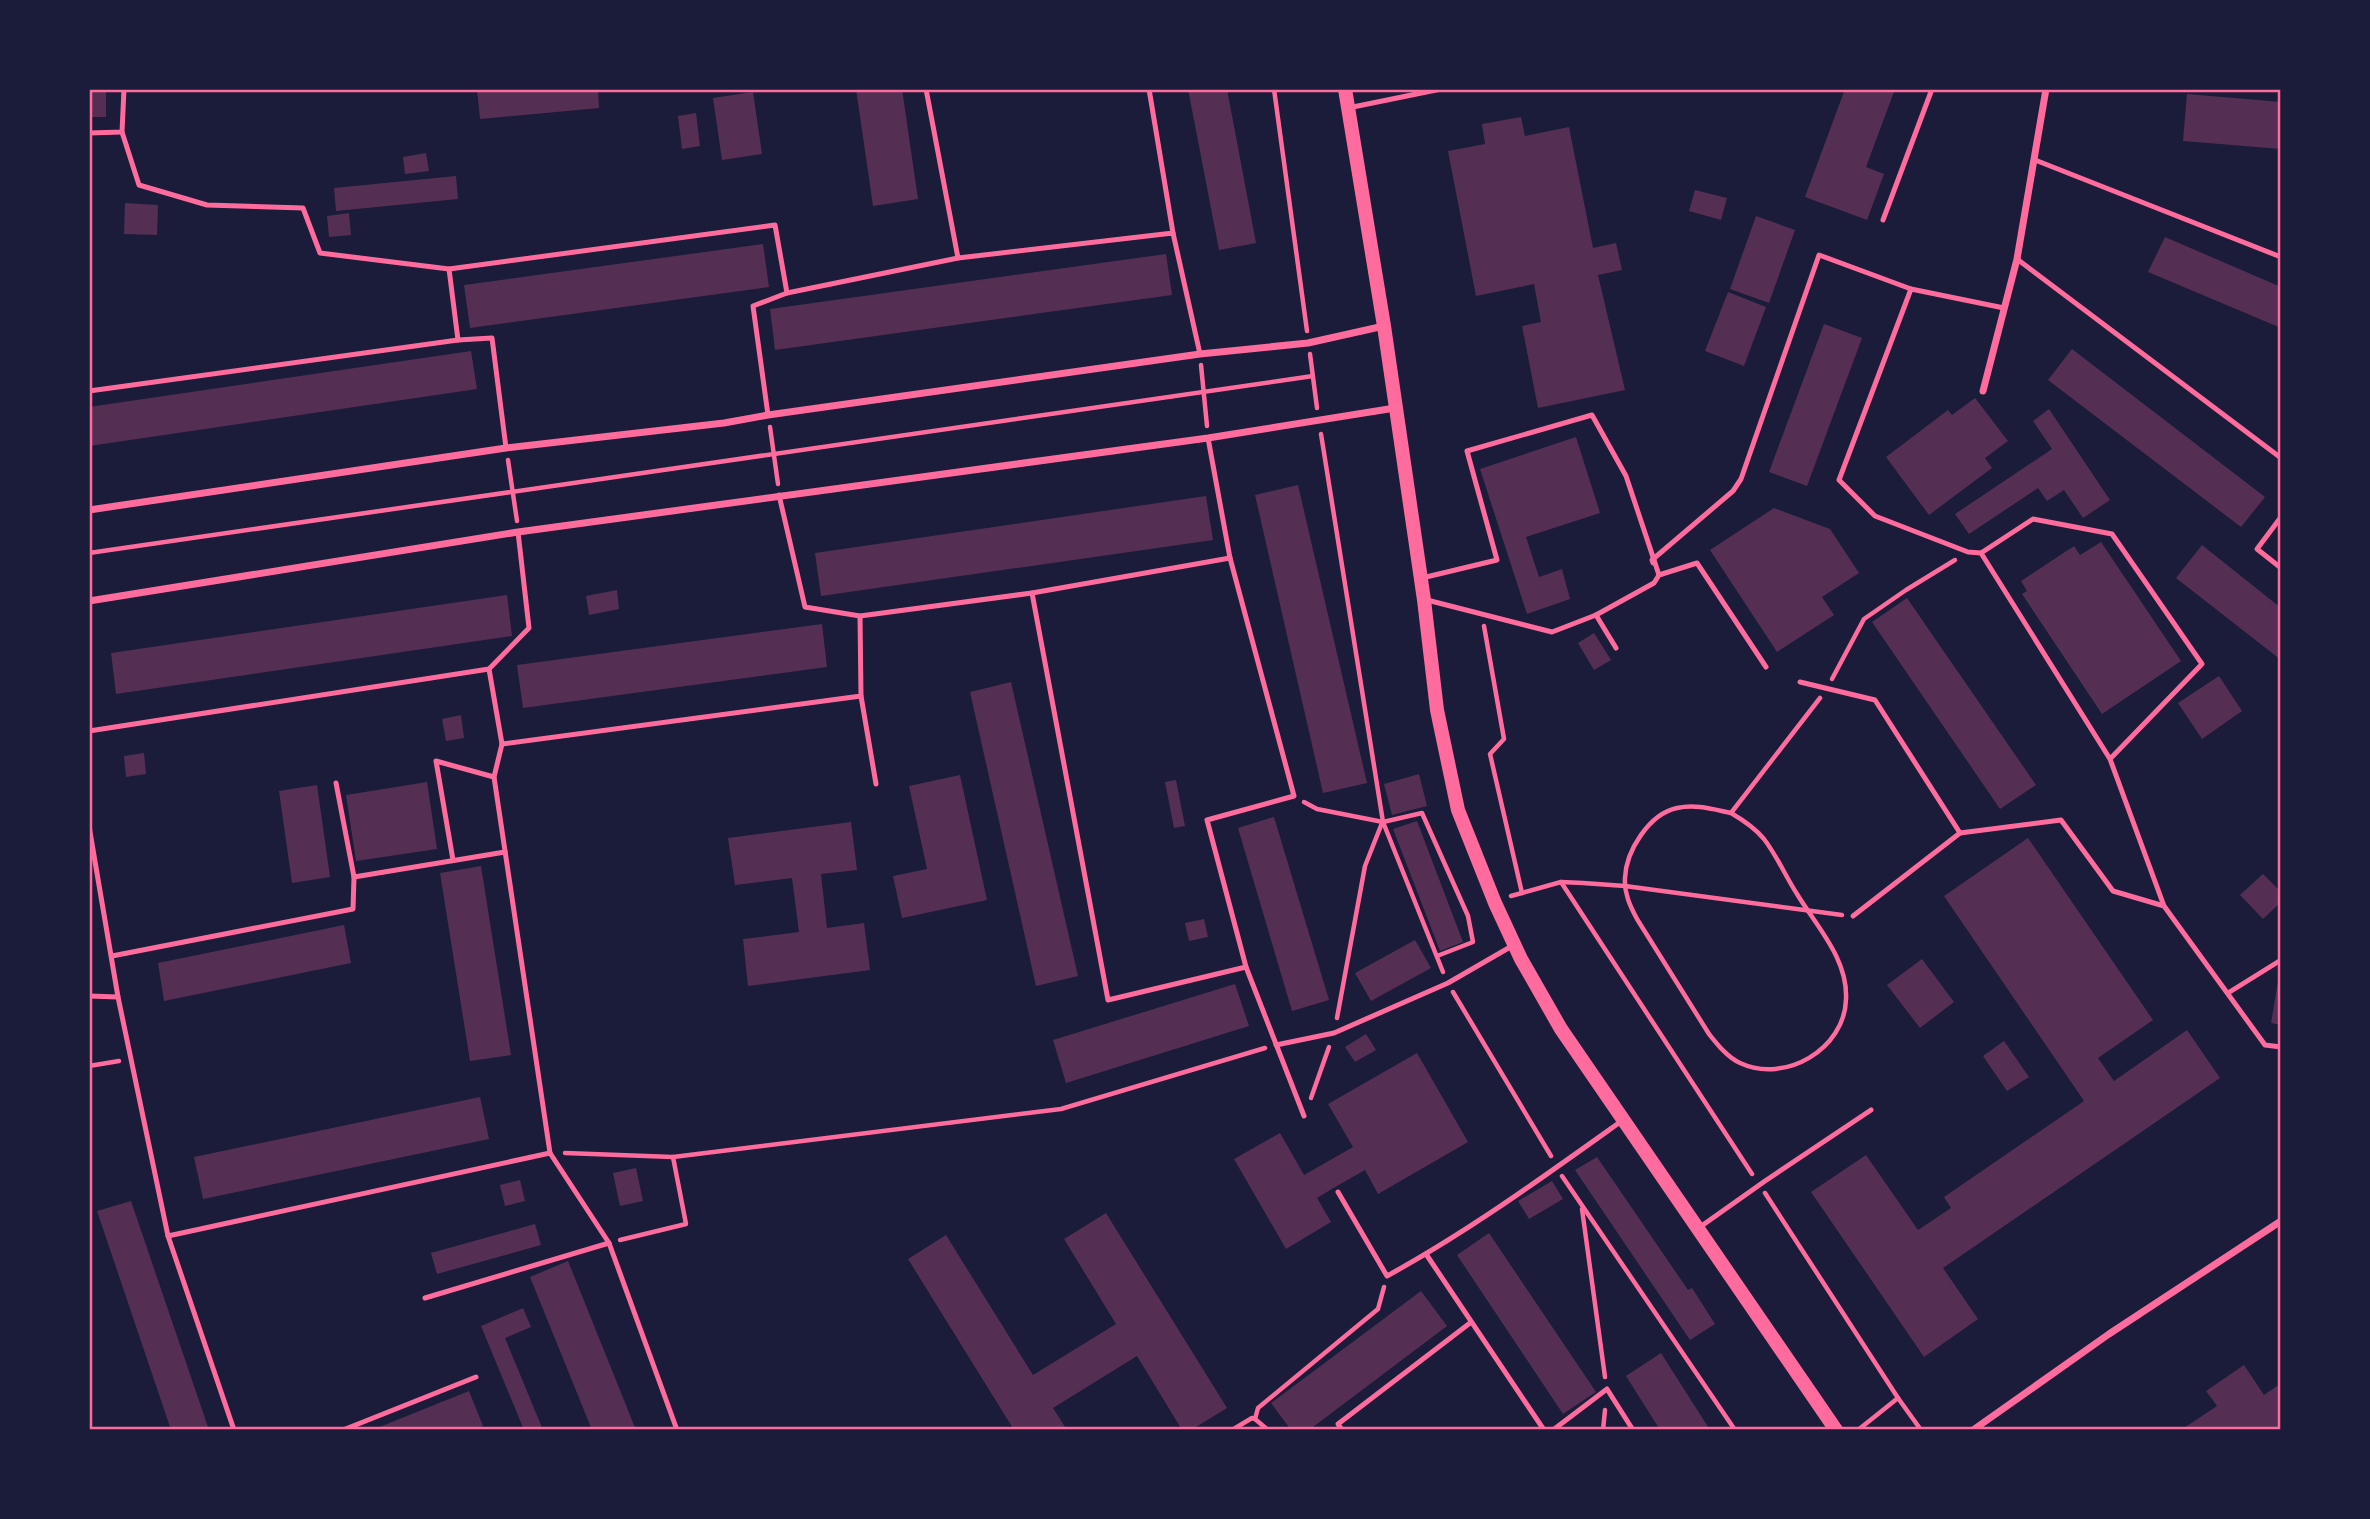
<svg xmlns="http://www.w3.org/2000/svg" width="2370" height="1519" viewBox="0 0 2370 1519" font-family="Mulish,sans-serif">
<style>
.building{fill:#542f53}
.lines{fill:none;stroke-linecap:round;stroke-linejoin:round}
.path{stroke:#ff6b9d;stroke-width:4.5}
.service{stroke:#ff6b9d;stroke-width:5}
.minor{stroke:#ff6b9d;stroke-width:7}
.secondary{stroke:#ff6b9d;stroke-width:14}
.neatline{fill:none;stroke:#ff6b9d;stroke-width:2.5}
</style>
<rect width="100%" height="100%" fill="#1b1b3a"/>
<!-- building -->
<g class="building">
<rect x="89" y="89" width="17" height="28"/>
<polygon points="477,89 598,89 599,108 480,119"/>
<polygon points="856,89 902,89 918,199 873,206"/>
<polygon points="1188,89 1227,89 1256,243 1219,250"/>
<polygon points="1845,89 1895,89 1866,167 1884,174 1867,220 1805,197"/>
<polygon points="753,92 762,154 722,160 713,98"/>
<polygon points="2187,94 2281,102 2281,149 2183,141"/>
<polygon points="696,113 700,146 682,149 678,116"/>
<polygon points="1521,117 1525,136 1569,127 1593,248 1616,243 1622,270 1598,275 1625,390 1538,408 1522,326 1541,322 1534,284 1476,296 1448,151 1485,144 1482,124"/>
<polygon points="426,153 429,171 405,174 403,157"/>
<polygon points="456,176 458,199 336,211 334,188"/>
<polygon points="1695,190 1727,198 1721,220 1689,211"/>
<polygon points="125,203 158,205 157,235 124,234"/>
<polygon points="349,213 351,235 329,237 327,216"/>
<polygon points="1756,216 1795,230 1769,303 1730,289"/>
<polygon points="2165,237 2281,287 2281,328 2148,272"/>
<polygon points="763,244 769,287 470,328 464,285"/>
<polygon points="1166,254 1172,295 775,350 770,309"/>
<polygon points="1728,292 1766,307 1744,366 1705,351"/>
<polygon points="1824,324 1862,338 1807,486 1769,472"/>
<polygon points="2072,349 2265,497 2241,527 2048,380"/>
<polygon points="471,351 477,389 89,446 89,407"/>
<polygon points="1975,398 2008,441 1985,458 1992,468 1929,515 1886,457 1948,410 1952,415"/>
<polygon points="2049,409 2110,500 2083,518 2064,490 2047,501 2038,488 1969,534 1955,514 2052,449 2033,421"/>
<polygon points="1576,437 1600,513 1526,537 1539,577 1562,569 1570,599 1527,614 1480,469"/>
<polygon points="1298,485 1367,783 1323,793 1255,495"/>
<polygon points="1206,496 1213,540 821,596 815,553"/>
<polygon points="1774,508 1830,529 1859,573 1822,597 1834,615 1777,652 1710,550"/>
<polygon points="2101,542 2181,661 2102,714 2022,594 2027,591 2021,581 2074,546 2080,555"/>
<polygon points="2202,545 2281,608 2281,660 2176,578"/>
<polygon points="617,590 619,609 589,615 586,596"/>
<polygon points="507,595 512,636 116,694 111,653"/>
<polygon points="1907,598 2036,785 2000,809 1872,622"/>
<polygon points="822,624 827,667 523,708 517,665"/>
<polygon points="1594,633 1611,660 1594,670 1578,643"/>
<polygon points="2219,676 2242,711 2202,739 2178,703"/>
<polygon points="1011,682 1078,976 1036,986 970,692"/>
<polygon points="461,715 464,738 446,741 442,719"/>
<polygon points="144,753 146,774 126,777 124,756"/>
<polygon points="1419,774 1427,806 1392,815 1384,784"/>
<polygon points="960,775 987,900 902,918 893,876 927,869 909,786"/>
<polygon points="1176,780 1185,826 1174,828 1165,782"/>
<polygon points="427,782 437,849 356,861 346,795"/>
<polygon points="317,785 330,877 292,883 279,791"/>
<polygon points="1274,817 1329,1000 1292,1011 1238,828"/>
<polygon points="1417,821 1463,942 1440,951 1393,829"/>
<polygon points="851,822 857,870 821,874 827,928 864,923 870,970 748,986 743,939 799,932 792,878 735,885 728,838"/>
<polygon points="2028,838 2153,1020 2098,1058 2114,1081 2187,1030 2220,1078 1943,1268 1978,1319 1924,1357 1811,1192 1866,1155 1918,1230 1951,1208 1944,1197 2084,1101 1944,896"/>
<polygon points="481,866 511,1055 470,1061 440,873"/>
<polygon points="2263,874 2281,892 2281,902 2263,919 2240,895"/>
<polygon points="1204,919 1208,937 1189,941 1185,923"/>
<polygon points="344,925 351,963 164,1001 158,963"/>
<polygon points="1415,940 1431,968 1371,1001 1355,973"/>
<polygon points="1922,959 1954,1002 1920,1028 1887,985"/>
<polygon points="2279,975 2281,975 2281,1025 2271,1023"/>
<polygon points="1235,984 1249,1026 1066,1083 1053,1040"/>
<polygon points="1366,1034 1376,1050 1355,1062 1345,1047"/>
<polygon points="2004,1041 2029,1077 2007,1091 1983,1056"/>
<polygon points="1417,1053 1468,1142 1378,1194 1365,1170 1335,1187 1317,1198 1331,1222 1286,1249 1234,1159 1280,1133 1304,1175 1353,1147 1328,1104"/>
<polygon points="480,1097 489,1139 203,1199 194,1157"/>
<polygon points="1597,1157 1688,1290 1692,1288 1715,1324 1690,1340 1575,1170"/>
<polygon points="636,1168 643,1201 620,1206 613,1173"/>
<polygon points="520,1180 525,1201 505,1206 500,1185"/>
<polygon points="1552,1181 1563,1199 1529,1219 1518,1201"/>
<polygon points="131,1201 209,1430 171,1430 97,1211"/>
<polygon points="1106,1213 1227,1408 1191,1430 1182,1430 1137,1356 1053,1408 1067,1430 1014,1430 908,1259 946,1235 1033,1375 1116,1324 1064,1239"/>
<polygon points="535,1224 541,1245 437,1274 431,1253"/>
<polygon points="1489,1233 1596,1392 1563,1414 1457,1255"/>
<polygon points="568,1261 636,1430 592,1430 530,1277"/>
<polygon points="1421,1291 1447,1326 1309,1430 1291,1430 1271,1403"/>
<polygon points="523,1308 531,1327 505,1338 543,1430 524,1430 481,1326"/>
<polygon points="1661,1353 1710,1430 1660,1430 1626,1376"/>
<polygon points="2244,1365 2264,1395 2277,1386 2281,1391 2281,1430 2181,1430 2217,1406 2206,1391"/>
<polygon points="469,1391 483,1426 472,1430 372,1430"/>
</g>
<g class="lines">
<!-- path -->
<g class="path">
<polyline points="1274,89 1307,331"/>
<polyline points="1310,354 1317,408"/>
<polyline points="1201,365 1207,426"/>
<polyline points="770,427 778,484"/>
<polyline points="1321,434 1383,822 1443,972"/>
<polyline points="508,460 517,521"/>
<polyline points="89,553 1313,376"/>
<polyline points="1484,626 1504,739 1490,754 1522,893"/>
<polyline points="1832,679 1864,619 1906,590 1955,560"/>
<polyline points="1304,802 1317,809 1383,822 1422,813 1468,916 1473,942 1437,956"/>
<path d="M 1731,813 C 1712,809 1696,804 1677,808 C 1649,814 1626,851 1625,878 C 1624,893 1630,906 1637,919 L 1709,1034 C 1717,1044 1727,1057 1740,1063 C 1785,1084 1845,1049 1846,999 C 1848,959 1817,927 1797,894 C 1786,877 1777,856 1764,839 C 1755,828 1743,820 1731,813 L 1820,698"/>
<polyline points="1561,882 1752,1174"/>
<polyline points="1511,896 1561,882 1583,883 1625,886 1842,915"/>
<polyline points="1453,992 1551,1156"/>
<polyline points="1337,1018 1365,866 1382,823"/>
<polyline points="89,1066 119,1061"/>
<polyline points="1311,1098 1329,1047"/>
<polyline points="565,1153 673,1157 1061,1109 1265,1048"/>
<polyline points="1562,1176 1735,1430"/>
<polyline points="1765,1193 1898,1398"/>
<polyline points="1582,1209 1605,1377"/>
<polyline points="620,1240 686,1224 673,1157"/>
<polyline points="1232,1430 1252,1418 1255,1419"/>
<polyline points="1268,1430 1255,1419 1258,1408 1378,1309 1384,1287"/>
<polyline points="1603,1430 1605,1410"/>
<polyline points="1858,1430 1898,1398 1921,1430"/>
</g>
<!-- service -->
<g class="service">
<polyline points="926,89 958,258"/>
<polyline points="1149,89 1173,233"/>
<polyline points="1348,108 1441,89"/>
<polyline points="122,132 139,185 207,205 303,208 320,253 449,269"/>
<polyline points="89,133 122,132 124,89"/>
<polyline points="2035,160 2281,257"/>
<polyline points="1883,220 1932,89"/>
<polyline points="2017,259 2281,458"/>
<polyline points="458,340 449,269 775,225 787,293 958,258 1173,233 1200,354"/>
<polyline points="89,391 458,340 492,338 506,448"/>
<polyline points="768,415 753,306 787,293"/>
<polyline points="1208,438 1230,558 1294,796 1207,820 1246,967 1304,1116"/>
<polyline points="779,495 805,607 860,616 1032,593 1230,558"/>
<polyline points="2281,517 2257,549 2281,568"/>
<polyline points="1981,553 1968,552 1875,516 1839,480 1911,289 2004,308"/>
<polyline points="1653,563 1652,560 1733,491 1741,479 1819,255 1911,289"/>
<polyline points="1422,578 1497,560 1467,451 1592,415 1626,476 1659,575"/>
<polyline points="1032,593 1108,1000 1246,967"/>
<polyline points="1427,600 1552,632 1596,615 1654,583 1659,575 1697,563 1766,667"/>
<polyline points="1596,615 1616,648"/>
<polyline points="489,669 502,744 861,696 860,616"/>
<polyline points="1800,682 1875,700 1960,833 2061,820 2113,891 2164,906 2265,1045 2281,1047"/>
<polyline points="861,696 876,784"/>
<polyline points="89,731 489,669 529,628 518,532"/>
<polyline points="502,744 494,777 550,1153 609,1243"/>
<polyline points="2110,759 2202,664 2112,534 2033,519 1981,553 2110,759 2164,906"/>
<polyline points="89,826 118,997 168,1236 234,1430"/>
<polyline points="453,860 436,761 494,777"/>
<polyline points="354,877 505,852"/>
<polyline points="1853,916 1960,833"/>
<polyline points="112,956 353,909 354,877 336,783"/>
<polyline points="2228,993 2281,960"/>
<polyline points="89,996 118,997"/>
<polyline points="1276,1045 1334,1033 1448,983 1512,946"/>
<path d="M 1338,1192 L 1387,1276 C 1469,1231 1546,1175 1623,1120"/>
<polyline points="1700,1227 1765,1181 1871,1110"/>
<polyline points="168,1236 550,1153"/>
<polyline points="1426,1254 1544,1430"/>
<polyline points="425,1298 609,1243 677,1430"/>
<polyline points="343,1430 476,1377"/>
<polyline points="1342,1430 1338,1424 1470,1323"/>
<polyline points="1553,1430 1607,1389 1633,1430"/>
</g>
<!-- minor -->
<g class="minor">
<polyline points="1983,391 2017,259 2046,89"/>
<polyline points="89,510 506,448 724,423 768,415 1200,354 1308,343 1384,326"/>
<polyline points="89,601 518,532 1208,438 1395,408"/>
<polyline points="1973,1430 2109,1334 2281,1221"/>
</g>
<!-- secondary -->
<polyline class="secondary" points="1345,89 1384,326 1424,600 1437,710 1458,810 1495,903 1521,959 1561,1029 1836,1430"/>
</g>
<!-- border -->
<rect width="2370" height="1519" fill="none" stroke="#1b1b3a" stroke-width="182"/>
<rect x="91" y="91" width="2188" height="1337" class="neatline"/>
</svg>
